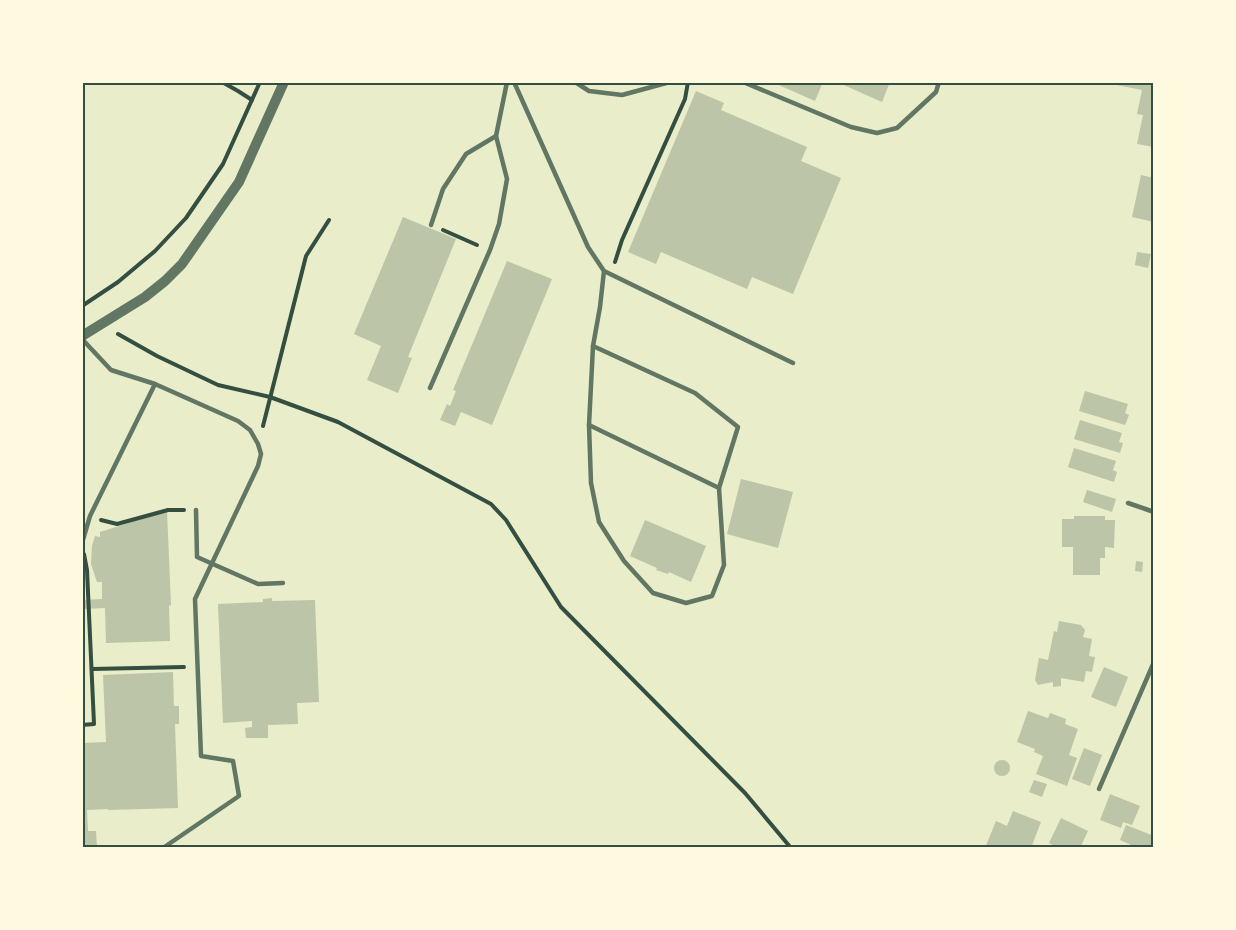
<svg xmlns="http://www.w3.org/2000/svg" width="1236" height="930" viewBox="0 0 1236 930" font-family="Signika,sans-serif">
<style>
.building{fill:#bcc5a7}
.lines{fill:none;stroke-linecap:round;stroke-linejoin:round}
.path{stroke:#344e41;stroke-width:4}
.service{stroke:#617663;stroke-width:4.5}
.tertiary{stroke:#617663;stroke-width:10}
.neatline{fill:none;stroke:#344e41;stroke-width:2}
</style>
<rect width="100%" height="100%" fill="#e9edc9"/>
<!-- building -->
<g class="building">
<polygon points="772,82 823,82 815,101"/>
<polygon points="837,82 890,82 882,102"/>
<polygon points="1112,82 1154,82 1154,147 1137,144 1143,115 1137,114 1142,90 1112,84"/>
<polygon points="696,91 724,103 721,110 807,147 801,161 841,178 793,294 752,277 747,289 661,252 656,264 628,252"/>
<polygon points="1141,175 1154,178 1154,222 1132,217"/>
<polygon points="403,217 456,239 408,357 412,358 398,393 367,380 381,346 354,334"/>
<polygon points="1137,252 1151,254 1148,268 1135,265"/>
<polygon points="507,261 552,279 492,425 461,412 455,426 440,420 447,404 450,406 456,391 453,390"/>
<polygon points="1085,391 1128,404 1125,413 1129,415 1125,425 1079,411"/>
<polygon points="1080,420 1122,433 1119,442 1123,443 1120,453 1074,439"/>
<polygon points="1074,448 1116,461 1113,470 1117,472 1114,482 1068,467"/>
<polygon points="741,479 793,492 778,548 727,534"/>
<polygon points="1087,490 1116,499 1112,512 1083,502"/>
<polygon points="167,511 171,605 169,606 170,641 106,643 105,608 82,609 82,600 102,599 102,582 97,582 91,564 92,546 95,536 100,537 100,532"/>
<polygon points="1074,516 1105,516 1105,520 1115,520 1114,548 1105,547 1105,558 1100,558 1100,575 1073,575 1073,547 1062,547 1062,519 1074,519"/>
<polygon points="645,520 706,546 691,582 669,572 668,574 656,570 657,568 630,556"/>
<polygon points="1136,561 1143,562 1142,572 1135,571"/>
<polygon points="272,598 272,601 315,600 319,702 297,703 298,724 268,725 268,738 246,738 245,728 252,727 252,721 223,723 218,604 263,602 263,599"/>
<polygon points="1059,621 1081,625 1085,630 1083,637 1092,639 1089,656 1095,657 1092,672 1086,671 1084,682 1061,678 1061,686 1053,687 1053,682 1038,685 1035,680 1039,658 1048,660 1054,631 1057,632"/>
<polygon points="1104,667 1128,677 1116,707 1091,697"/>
<polygon points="173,672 174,706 179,706 179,724 175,724 178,808 108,810 108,809 87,810 88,831 96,831 97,848 82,848 82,743 106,742 103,675"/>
<polygon points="1028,711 1048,718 1050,713 1066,719 1065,724 1078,729 1069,755 1077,758 1067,786 1036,774 1043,756 1034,752 1035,749 1017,742"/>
<polygon points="1084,748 1102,755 1090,786 1072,779"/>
<circle cx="1002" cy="768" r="8"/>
<polygon points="1034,780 1047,784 1042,797 1029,792"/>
<polygon points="1110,794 1140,806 1132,825 1123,822 1121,828 1100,820"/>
<polygon points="1013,811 1041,822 1031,848 985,848 996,821 1007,826"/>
<polygon points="1061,818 1088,831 1080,848 1059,848 1049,843"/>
<polygon points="1126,825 1154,836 1154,848 1130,848 1131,845 1120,840"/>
</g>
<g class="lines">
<!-- path -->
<g class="path">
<polyline points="222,82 238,91 252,100"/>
<polyline points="443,230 477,245"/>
<polyline points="615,262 622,240 685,99 688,82"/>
<polyline points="82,306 118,282 155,251 186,218 223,164 260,82"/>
<polyline points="118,334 157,356 218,385 270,397 338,422 491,504 506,520 561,607 745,793 791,848"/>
<polyline points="263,426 306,256 329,220"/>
<polyline points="101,520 117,524 168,510 184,510"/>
<polyline points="92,669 184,667"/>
<polyline points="82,725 94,724 87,570 84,554"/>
</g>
<!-- service -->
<g class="service">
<polyline points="514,82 588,247 604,271 793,363"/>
<polyline points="575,82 589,91 622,95 670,82"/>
<polyline points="743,82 851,127 877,133 897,128 936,92 939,82"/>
<polyline points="431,225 443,189 466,154 496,136"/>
<polyline points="604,271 600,307 593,346 589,425 591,483 599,522 624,561 653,593 686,603 712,596 724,565 719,488"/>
<polyline points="82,339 111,370 155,384 238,421 250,430 258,444 261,454 258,466 195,599 201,756 233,761 239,796 163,848"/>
<polyline points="430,388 490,250 499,224 507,179 496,136 507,82"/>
<polyline points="589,425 719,488 738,427 695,393 593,346"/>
<polyline points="1128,503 1154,512"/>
<polyline points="196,510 197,557 258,584 283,583"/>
<polyline points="82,543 90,516 155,384"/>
<polyline points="1099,789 1154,662"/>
</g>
<!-- tertiary -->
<polyline class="tertiary" points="82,336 145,297 165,281 182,264 239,182 284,82"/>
</g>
<!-- border -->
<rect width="1236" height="930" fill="none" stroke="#fefae0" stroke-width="168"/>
<rect x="84" y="84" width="1068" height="762" class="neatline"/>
</svg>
